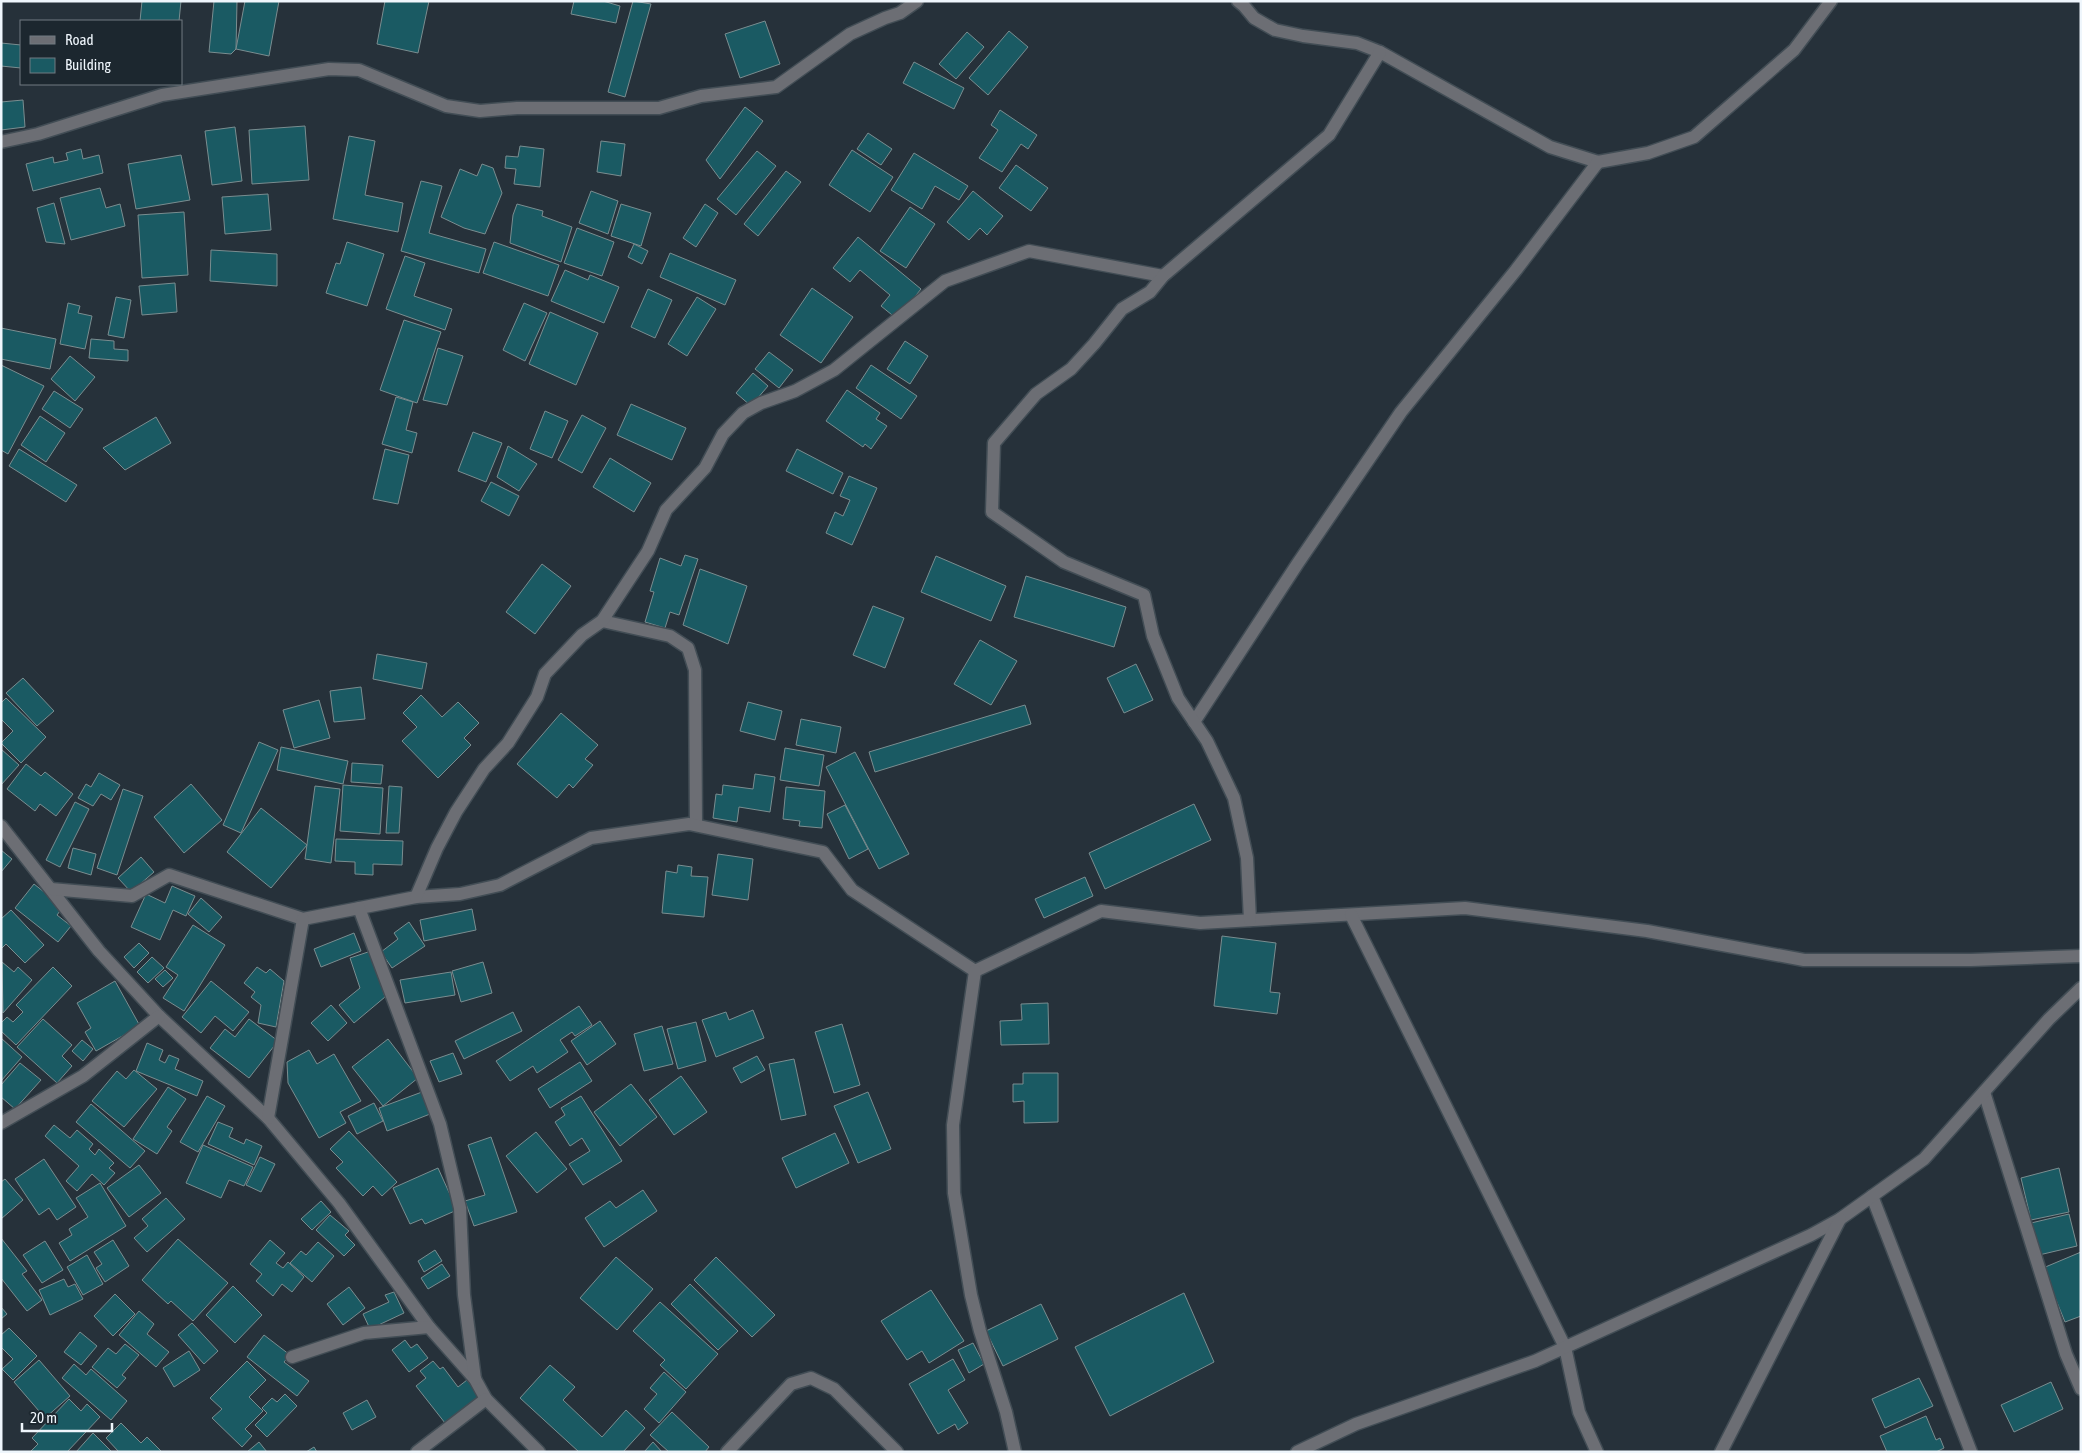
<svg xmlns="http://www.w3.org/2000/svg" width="2082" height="1453" viewBox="0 0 2082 1453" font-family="'Asap Condensed',sans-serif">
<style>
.building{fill:#1a5a63;stroke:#7a8d90}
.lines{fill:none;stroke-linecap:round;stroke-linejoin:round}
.minor-casing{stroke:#424d55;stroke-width:15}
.minor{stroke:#6c6e74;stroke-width:12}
</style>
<rect width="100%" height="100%" fill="#26313a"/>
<!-- building -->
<g class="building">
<polygon points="142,1 181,1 179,21 140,21"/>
<polygon points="214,1 237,1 236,49 231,54 209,52"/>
<polygon points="245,1 279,1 269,56 236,49"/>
<polygon points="385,1 429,1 418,53 377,44"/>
<polygon points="574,1 603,1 620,6 616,23 571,14"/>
<polygon points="633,1 651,4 625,97 608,92"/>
<polygon points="765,21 780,64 740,78 725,34"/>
<polygon points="1009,31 1028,47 988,95 969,78"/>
<polygon points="967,32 984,47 956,79 939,64"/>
<polygon points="1,43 21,45 21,68 1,66"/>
<polygon points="914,62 964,88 954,109 903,83"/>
<polygon points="23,100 25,127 1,130 1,102"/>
<polygon points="745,107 763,121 720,179 706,160"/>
<polygon points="1000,110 1037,135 1028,149 1021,144 1002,172 979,158 998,130 991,125"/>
<polygon points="305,126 309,180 252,184 249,130"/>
<polygon points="235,127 242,181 212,185 205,131"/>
<polygon points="868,133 892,149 881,165 857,149"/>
<polygon points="349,136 375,141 365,195 403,203 398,232 333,219"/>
<polygon points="601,141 625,144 621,176 597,172"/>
<polygon points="520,146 544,149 540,187 514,184 516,169 505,168 506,156 518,157"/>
<polygon points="81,149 83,159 99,155 103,173 33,191 26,164 53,157 54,163 68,160 66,153"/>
<polygon points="852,150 893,177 870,212 829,185"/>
<polygon points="757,151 776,166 736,215 717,199"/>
<polygon points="914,153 968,186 959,200 935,186 922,209 891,190"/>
<polygon points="181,155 190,200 136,209 128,164"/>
<polygon points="482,164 493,168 502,193 485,234 464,228 441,217 460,169 477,176"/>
<polygon points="1016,165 1048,188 1031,211 999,188"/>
<polygon points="786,171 801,182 758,236 744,224"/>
<polygon points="421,181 442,186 429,233 486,249 479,273 401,251"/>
<polygon points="100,188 106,208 120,204 125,226 71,240 60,198"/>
<polygon points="591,191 618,201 608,234 579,223"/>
<polygon points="973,191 1003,216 987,235 980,228 969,240 947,222"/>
<polygon points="268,194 271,230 225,234 222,197"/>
<polygon points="54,203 65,244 46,242 37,208"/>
<polygon points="517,204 543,211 542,216 572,227 561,262 510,243 513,215"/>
<polygon points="621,204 651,213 641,246 611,236"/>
<polygon points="705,204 718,213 696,247 683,238"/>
<polygon points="910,207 935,224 906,268 880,251"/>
<polygon points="184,212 188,275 142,278 138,215"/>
<polygon points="577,228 614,242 602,276 564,263"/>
<polygon points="858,237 921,289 897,319 881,306 890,295 860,270 850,282 833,268"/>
<polygon points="347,242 384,254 367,306 326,293 336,263 340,264"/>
<polygon points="494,242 559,265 548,296 483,273"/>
<polygon points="634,244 648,251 642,264 628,257"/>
<polygon points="211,250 277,254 277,286 210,281"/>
<polygon points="670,253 736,280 725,305 660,277"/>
<polygon points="405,256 425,263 414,296 452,309 445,330 386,309"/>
<polygon points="565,270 588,280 590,275 619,287 604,323 551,301"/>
<polygon points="175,283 177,312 142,315 139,286"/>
<polygon points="812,288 853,317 821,363 780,335"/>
<polygon points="648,289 672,300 655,338 631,327"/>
<polygon points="116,297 131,300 124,338 108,335"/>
<polygon points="697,297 716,309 687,356 668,344"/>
<polygon points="68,303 80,306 78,313 92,316 85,349 60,344"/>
<polygon points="524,303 547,313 525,361 503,350"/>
<polygon points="550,312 598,333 576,385 529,364"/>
<polygon points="404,320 441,332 417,403 380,390"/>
<polygon points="1,328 56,339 50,369 1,359"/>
<polygon points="91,339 114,341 114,349 128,350 128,361 89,358"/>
<polygon points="905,341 928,356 910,384 887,369"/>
<polygon points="438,348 463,356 447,405 423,400"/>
<polygon points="769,352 793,370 779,388 755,369"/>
<polygon points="70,356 95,377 75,401 51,379"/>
<polygon points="1,365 44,386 8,454 1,450"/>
<polygon points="871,365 917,396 901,419 856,388"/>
<polygon points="753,373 768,386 751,406 736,393"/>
<polygon points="847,390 880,413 876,419 887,426 871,449 865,444 863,447 826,421"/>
<polygon points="54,391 83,409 70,428 42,409"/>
<polygon points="396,397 413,402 406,430 417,433 412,453 382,444"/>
<polygon points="631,404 686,428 672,460 617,435"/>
<polygon points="545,411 568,421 552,458 530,449"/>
<polygon points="582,415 606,428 582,473 558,460"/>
<polygon points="40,416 65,433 46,462 21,445"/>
<polygon points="156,417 171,443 125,470 103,448"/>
<polygon points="473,432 502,443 486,482 458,471"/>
<polygon points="508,446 537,464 519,491 497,477"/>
<polygon points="19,449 77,485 66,502 9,466"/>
<polygon points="385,449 409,455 398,504 373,499"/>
<polygon points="797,449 843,473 833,494 786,471"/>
<polygon points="610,458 651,483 634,512 593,487"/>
<polygon points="849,476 877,488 852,545 826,533 835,512 843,516 850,500 840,496"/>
<polygon points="491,482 519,496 509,516 481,501"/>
<polygon points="685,555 698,559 679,615 670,612 665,628 645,622 654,592 650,591 660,558 681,566"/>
<polygon points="936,556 1006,586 991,621 921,592"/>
<polygon points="542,564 571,586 535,634 506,612"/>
<polygon points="700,569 747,586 728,644 683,625"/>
<polygon points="1026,576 1126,607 1114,647 1014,617"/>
<polygon points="873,606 904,618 885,668 853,655"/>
<polygon points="980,640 1017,661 991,705 954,684"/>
<polygon points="377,654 427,663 422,689 373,679"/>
<polygon points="1136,664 1153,700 1124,713 1107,678"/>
<polygon points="23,678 54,711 37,726 6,693"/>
<polygon points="361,687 365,719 334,722 330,691"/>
<polygon points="421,695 442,717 458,702 479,723 464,738 471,745 438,778 402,741 417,727 403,713"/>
<polygon points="6,698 46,737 21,763 1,743 13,731 1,719 1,703"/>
<polygon points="319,700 330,738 294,748 283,710"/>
<polygon points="748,702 782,711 775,740 740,731"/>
<polygon points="1025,705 1031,724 875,772 869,752"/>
<polygon points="561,713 598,745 585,759 593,765 573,788 569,784 557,798 517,764"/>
<polygon points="801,719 841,727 836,753 796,745"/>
<polygon points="259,742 278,750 241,833 223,825"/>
<polygon points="281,747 348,761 343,784 277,770"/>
<polygon points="785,748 824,755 819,786 780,780"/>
<polygon points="1,749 19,765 1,785"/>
<polygon points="855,752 909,854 879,869 826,767"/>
<polygon points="352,763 383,765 381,784 351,782"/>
<polygon points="26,764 41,776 45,772 73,794 56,816 40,804 35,811 7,789"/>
<polygon points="99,773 120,785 111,800 101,794 93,806 78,798 86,784 91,787"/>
<polygon points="755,774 775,777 770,812 739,807 737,822 713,818 716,794 722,795 723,785 753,789"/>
<polygon points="191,784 222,820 184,853 154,817"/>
<polygon points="343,785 383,788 380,834 340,831"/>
<polygon points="315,786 340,789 331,863 305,859"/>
<polygon points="389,786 402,787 399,833 386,833"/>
<polygon points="786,787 825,791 822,828 799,826 800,821 783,819"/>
<polygon points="123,789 143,796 117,875 97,868"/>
<polygon points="75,802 89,809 60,867 46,860"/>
<polygon points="1194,804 1211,840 1105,889 1089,853"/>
<polygon points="845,805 868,849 849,859 827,814"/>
<polygon points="261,808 307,845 271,888 227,852"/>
<polygon points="336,839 403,841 402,865 373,864 373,875 355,874 355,862 335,861"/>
<polygon points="73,848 96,854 91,875 68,868"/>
<polygon points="1,850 12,859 1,872"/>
<polygon points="718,854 753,859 748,900 712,895"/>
<polygon points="141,857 154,872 131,892 118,878"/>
<polygon points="678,865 692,867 691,876 708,877 704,917 662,913 666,871 677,873"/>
<polygon points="1085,877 1093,896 1044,918 1035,899"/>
<polygon points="34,884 63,907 57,915 71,926 58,942 15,908"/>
<polygon points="172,886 195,896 186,916 173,910 160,940 131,927 146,894 165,903"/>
<polygon points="201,898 222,917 209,932 188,914"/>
<polygon points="472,909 476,930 424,941 420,920"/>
<polygon points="11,910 44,945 25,963 6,944 1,949 1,919"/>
<polygon points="409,922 425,946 392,968 381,952 398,939 394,933"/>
<polygon points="193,925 225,945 184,1011 163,998 178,975 166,967"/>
<polygon points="354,933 361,951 321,967 314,949"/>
<polygon points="1222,936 1276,943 1270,992 1280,993 1277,1014 1214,1006"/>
<polygon points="139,943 149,953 134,968 124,957"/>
<polygon points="371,951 385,997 354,1023 339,1005 360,988 350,958"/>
<polygon points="152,957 164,968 148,983 137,972"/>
<polygon points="2,962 14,972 18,967 32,980 3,1013"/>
<polygon points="483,962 492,993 461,1002 452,971"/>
<polygon points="53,967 72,986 16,1045 1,1031 1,1023 7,1017 13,1022 23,1012 16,1005"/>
<polygon points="257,967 266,973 270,969 284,981 276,1027 258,1023 261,1005 251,997 255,992 244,983"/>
<polygon points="165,970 173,978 163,987 155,979"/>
<polygon points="451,972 455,995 405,1003 400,980"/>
<polygon points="115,981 140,1026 96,1051 85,1032 91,1028 77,1003"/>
<polygon points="211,981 249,1012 233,1031 215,1016 201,1033 182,1017"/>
<polygon points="1048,1003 1049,1044 1001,1045 1000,1021 1022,1020 1021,1004"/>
<polygon points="331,1005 347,1023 328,1041 311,1023"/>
<polygon points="579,1006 592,1025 575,1036 572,1032 560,1040 568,1052 537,1073 533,1066 510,1081 496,1061"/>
<polygon points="753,1010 764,1038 716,1057 702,1020 726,1012 729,1020"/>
<polygon points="513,1012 522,1031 464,1059 455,1041"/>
<polygon points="43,1019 72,1045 62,1056 72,1066 57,1083 17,1047"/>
<polygon points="249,1019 278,1041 249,1078 210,1048 225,1029 235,1037"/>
<polygon points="600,1021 616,1044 587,1065 571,1041"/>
<polygon points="696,1022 706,1061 678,1069 667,1029"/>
<polygon points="842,1024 860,1085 834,1093 815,1032"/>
<polygon points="662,1026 673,1064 644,1071 634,1034"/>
<polygon points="1,1038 22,1057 1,1081"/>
<polygon points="388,1039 418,1078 383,1106 352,1067"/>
<polygon points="82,1040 93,1049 83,1061 72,1051"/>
<polygon points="147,1043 163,1050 159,1060 165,1063 169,1055 179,1059 175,1069 203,1081 197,1096 136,1071"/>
<polygon points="309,1050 317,1064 334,1054 361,1101 340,1112 346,1123 319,1138 288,1083 287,1062"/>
<polygon points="453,1053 462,1074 439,1082 430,1061"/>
<polygon points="757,1056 765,1070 741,1083 733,1068"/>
<polygon points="794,1059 806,1115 781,1120 769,1064"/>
<polygon points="580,1062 592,1081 550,1108 538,1089"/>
<polygon points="20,1063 41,1080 15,1109 1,1097 1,1085"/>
<polygon points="134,1070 157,1089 124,1127 92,1101 117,1071 126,1079"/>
<polygon points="1023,1073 1058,1073 1058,1122 1024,1123 1024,1101 1013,1102 1013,1084 1023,1084"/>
<polygon points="681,1076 707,1112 674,1135 649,1100"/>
<polygon points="631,1084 657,1117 620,1146 594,1112"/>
<polygon points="168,1087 186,1099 167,1127 172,1131 157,1154 133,1139"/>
<polygon points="422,1092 430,1114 387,1131 379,1108"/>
<polygon points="868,1092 891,1149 858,1163 834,1106"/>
<polygon points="207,1096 225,1106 198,1152 180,1142"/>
<polygon points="581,1096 622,1161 583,1185 569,1164 590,1151 582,1138 570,1146 555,1122 565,1115 561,1108"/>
<polygon points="374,1103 383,1121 357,1134 348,1116"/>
<polygon points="91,1104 145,1151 130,1168 76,1122"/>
<polygon points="218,1122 233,1128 229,1137 244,1144 246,1139 262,1146 254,1165 208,1144"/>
<polygon points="54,1125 70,1138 77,1130 93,1144 89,1149 95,1155 99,1149 114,1163 109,1168 115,1173 104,1185 92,1174 77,1191 66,1181 79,1166 45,1136"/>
<polygon points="349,1131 397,1182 382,1196 373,1186 363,1196 336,1168 343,1162 330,1149"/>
<polygon points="536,1132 567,1169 537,1193 506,1156"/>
<polygon points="835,1133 849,1163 796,1188 782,1158"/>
<polygon points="491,1137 517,1212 474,1226 465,1201 485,1195 468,1145"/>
<polygon points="203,1145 253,1167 244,1186 229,1180 221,1198 186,1183"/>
<polygon points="260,1157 275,1164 261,1192 246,1185"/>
<polygon points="44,1159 76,1207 57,1220 49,1208 39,1215 15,1179"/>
<polygon points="139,1165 161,1193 129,1217 107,1188"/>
<polygon points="438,1168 457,1210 425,1224 422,1219 410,1224 393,1188"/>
<polygon points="2059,1168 2069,1212 2031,1220 2021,1178"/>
<polygon points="5,1179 23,1200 1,1219 1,1182"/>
<polygon points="100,1183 126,1226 70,1261 59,1243 72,1235 69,1229 88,1217 76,1198"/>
<polygon points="643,1190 657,1211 604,1247 585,1218 610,1201 616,1208"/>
<polygon points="166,1198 185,1219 147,1252 134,1238 148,1226 142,1219"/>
<polygon points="321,1201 331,1212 312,1230 301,1219"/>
<polygon points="2069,1214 2077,1246 2039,1255 2031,1223"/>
<polygon points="330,1215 349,1231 345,1235 355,1245 344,1256 316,1230"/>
<polygon points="1,1238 27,1271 22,1274 42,1300 27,1311 1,1278"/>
<polygon points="178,1239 228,1283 193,1321 171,1301 168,1304 142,1280"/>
<polygon points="113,1240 129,1266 105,1282 96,1268 102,1264 94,1252"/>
<polygon points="270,1240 285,1253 276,1263 283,1268 288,1262 304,1277 292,1292 282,1284 273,1296 256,1281 262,1274 250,1264"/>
<polygon points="45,1241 63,1270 42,1283 23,1255"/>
<polygon points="318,1242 334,1256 312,1282 290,1263 301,1251 306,1255"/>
<polygon points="435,1250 442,1261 424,1272 418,1261"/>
<polygon points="2081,1252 2081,1316 2065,1322 2043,1268"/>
<polygon points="87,1255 103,1284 83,1295 67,1267"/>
<polygon points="616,1257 653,1289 617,1330 580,1298"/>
<polygon points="716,1257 775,1315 752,1337 694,1280"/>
<polygon points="442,1264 450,1276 428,1289 421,1278"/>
<polygon points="64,1279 68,1287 75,1284 83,1299 50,1315 39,1290"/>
<polygon points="690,1284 738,1331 718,1350 671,1304"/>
<polygon points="233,1286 262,1315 235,1343 206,1315"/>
<polygon points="349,1287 365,1308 343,1325 327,1304"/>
<polygon points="931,1290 964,1341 929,1363 922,1351 907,1360 881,1321"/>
<polygon points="394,1292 404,1313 370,1329 363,1314 389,1302 385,1295"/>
<polygon points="1184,1293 1214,1362 1110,1416 1075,1347"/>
<polygon points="115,1294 135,1314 113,1336 94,1316"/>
<polygon points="660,1302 718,1354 686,1389 660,1365 665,1360 633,1331"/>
<polygon points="1041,1304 1058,1339 1003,1366 986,1331"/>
<polygon points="1,1307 7,1314 1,1319"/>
<polygon points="139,1311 154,1324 147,1334 169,1352 156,1367 119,1335"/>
<polygon points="192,1323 218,1351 204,1364 178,1335"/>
<polygon points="9,1328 37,1356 13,1380 2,1369 13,1359 1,1347 1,1335"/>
<polygon points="80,1332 97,1346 81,1365 64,1352"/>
<polygon points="264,1335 290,1355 284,1362 309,1381 297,1396 247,1357"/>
<polygon points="405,1340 411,1348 417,1344 428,1358 409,1372 392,1350"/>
<polygon points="973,1343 984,1364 969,1373 958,1350"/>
<polygon points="125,1344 139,1355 122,1375 126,1378 117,1388 92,1367 108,1348 116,1354"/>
<polygon points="189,1351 200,1370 174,1387 163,1368"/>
<polygon points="953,1359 965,1380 948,1390 968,1423 958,1430 955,1424 938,1434 909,1384"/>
<polygon points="39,1360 70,1396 45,1418 14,1382"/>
<polygon points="247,1361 266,1380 249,1397 263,1411 245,1429 252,1436 242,1447 212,1418 222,1409 210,1398"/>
<polygon points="433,1361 440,1369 443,1367 458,1387 467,1380 480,1397 445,1423 416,1386 426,1378 420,1371"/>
<polygon points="74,1364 86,1375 91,1369 127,1401 111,1420 62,1378"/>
<polygon points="550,1365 575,1387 563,1400 602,1437 626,1410 645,1428 623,1452 579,1452 520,1398"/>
<polygon points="664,1372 686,1392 659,1423 644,1409 657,1394 650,1388"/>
<polygon points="1919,1378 1933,1406 1885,1428 1872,1399"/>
<polygon points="2051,1382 2063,1409 2014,1432 2001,1405"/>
<polygon points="285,1394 297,1406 267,1437 255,1425 267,1413 262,1408 272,1398 277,1402"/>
<polygon points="69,1399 81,1411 87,1404 100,1417 67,1452 30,1452 38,1444 32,1438"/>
<polygon points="367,1400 376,1417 352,1430 343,1413"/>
<polygon points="672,1412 709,1447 705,1452 669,1452 650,1435"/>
<polygon points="1926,1416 1936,1440 1940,1438 1944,1448 1936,1452 1887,1452 1880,1436"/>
<polygon points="121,1423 141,1443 147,1437 162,1452 119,1452 106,1438"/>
<polygon points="93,1433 112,1452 76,1452"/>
<polygon points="259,1442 267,1452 247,1452"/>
<polygon points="653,1442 662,1452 644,1452"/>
<polygon points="314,1447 317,1452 306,1452"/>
</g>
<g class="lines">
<!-- minor casing -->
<g class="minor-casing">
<g id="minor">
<polyline points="1238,1 1244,6 1254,18 1275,30 1303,36 1357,43 1380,52 1550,147 1598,162 1648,153 1694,137 1794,50 1831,1"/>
<polyline points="1,142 38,134 162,95 329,69 359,70 446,106 480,111 517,108 659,108 701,96 776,87 850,34 885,18 900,13 917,1"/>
<polyline points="602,621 670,636 688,648 695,670 696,824"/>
<polyline points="1194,722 1298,563 1401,412 1516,270 1598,162"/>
<polyline points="1,826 99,951 159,1016 268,1118 339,1203 429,1327 475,1379 486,1399 539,1452"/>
<polyline points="51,889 132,896 169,875 303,919 416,897 460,894 500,885 591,838 689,824 823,852 852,890 975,971 1101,911 1200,923 1465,908 1647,931 1804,960 1971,960 2081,956"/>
<polyline points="416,897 437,848 456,812 484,769 508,743 537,697 545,674 582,635 602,621 648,551 666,510 705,468 723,434 743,413 761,403 795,391 834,370 945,281 1029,251 1163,276"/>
<polyline points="359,908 440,1124 460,1208 464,1295 475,1379"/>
<polyline points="1351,915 1565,1347 1579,1412 1597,1452"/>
<polyline points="1250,920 1247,858 1234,798 1207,741 1178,698 1153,636 1144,595 1064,562 992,512 994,443 1036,394 1071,369 1094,344 1122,309 1150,292 1163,276 1329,135 1380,52"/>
<polyline points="975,971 953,1125 954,1193 971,1295 980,1331 1006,1412 1015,1452"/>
<polyline points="1984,1092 2066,1354 2081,1389"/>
<polyline points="268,1118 303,919"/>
<polyline points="1,1123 83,1076 159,1016"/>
<polyline points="1872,1196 1971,1452"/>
<polyline points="292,1357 364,1333 429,1327"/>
<polyline points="417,1452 486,1399"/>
<polyline points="727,1452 791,1384 811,1378 834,1389 897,1452"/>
<polyline points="1297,1452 1356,1424 1535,1361 1811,1235 1840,1219 1924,1159 2049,1019 2081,988"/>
<polyline points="1721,1452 1840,1219"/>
</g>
</g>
<!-- minor -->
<use href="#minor" class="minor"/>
</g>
<!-- border -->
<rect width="2082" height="1453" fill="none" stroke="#eff6fc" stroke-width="5"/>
<!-- legend -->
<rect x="20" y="20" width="162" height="65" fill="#1c272f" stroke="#707a81"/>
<rect x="30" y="36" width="25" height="8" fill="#6c6e74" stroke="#707a81"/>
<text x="65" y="45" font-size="15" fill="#eff6fc">Road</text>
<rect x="30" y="58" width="25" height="15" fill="#1a5a63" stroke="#707a81"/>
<text x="65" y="70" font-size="15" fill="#eff6fc">Building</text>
<!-- scale -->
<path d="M22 1423v8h90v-8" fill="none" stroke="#eff6fc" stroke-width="2.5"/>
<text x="30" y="1423" font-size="15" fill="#eff6fc" stroke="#1c272f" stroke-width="4" paint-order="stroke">20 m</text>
</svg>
